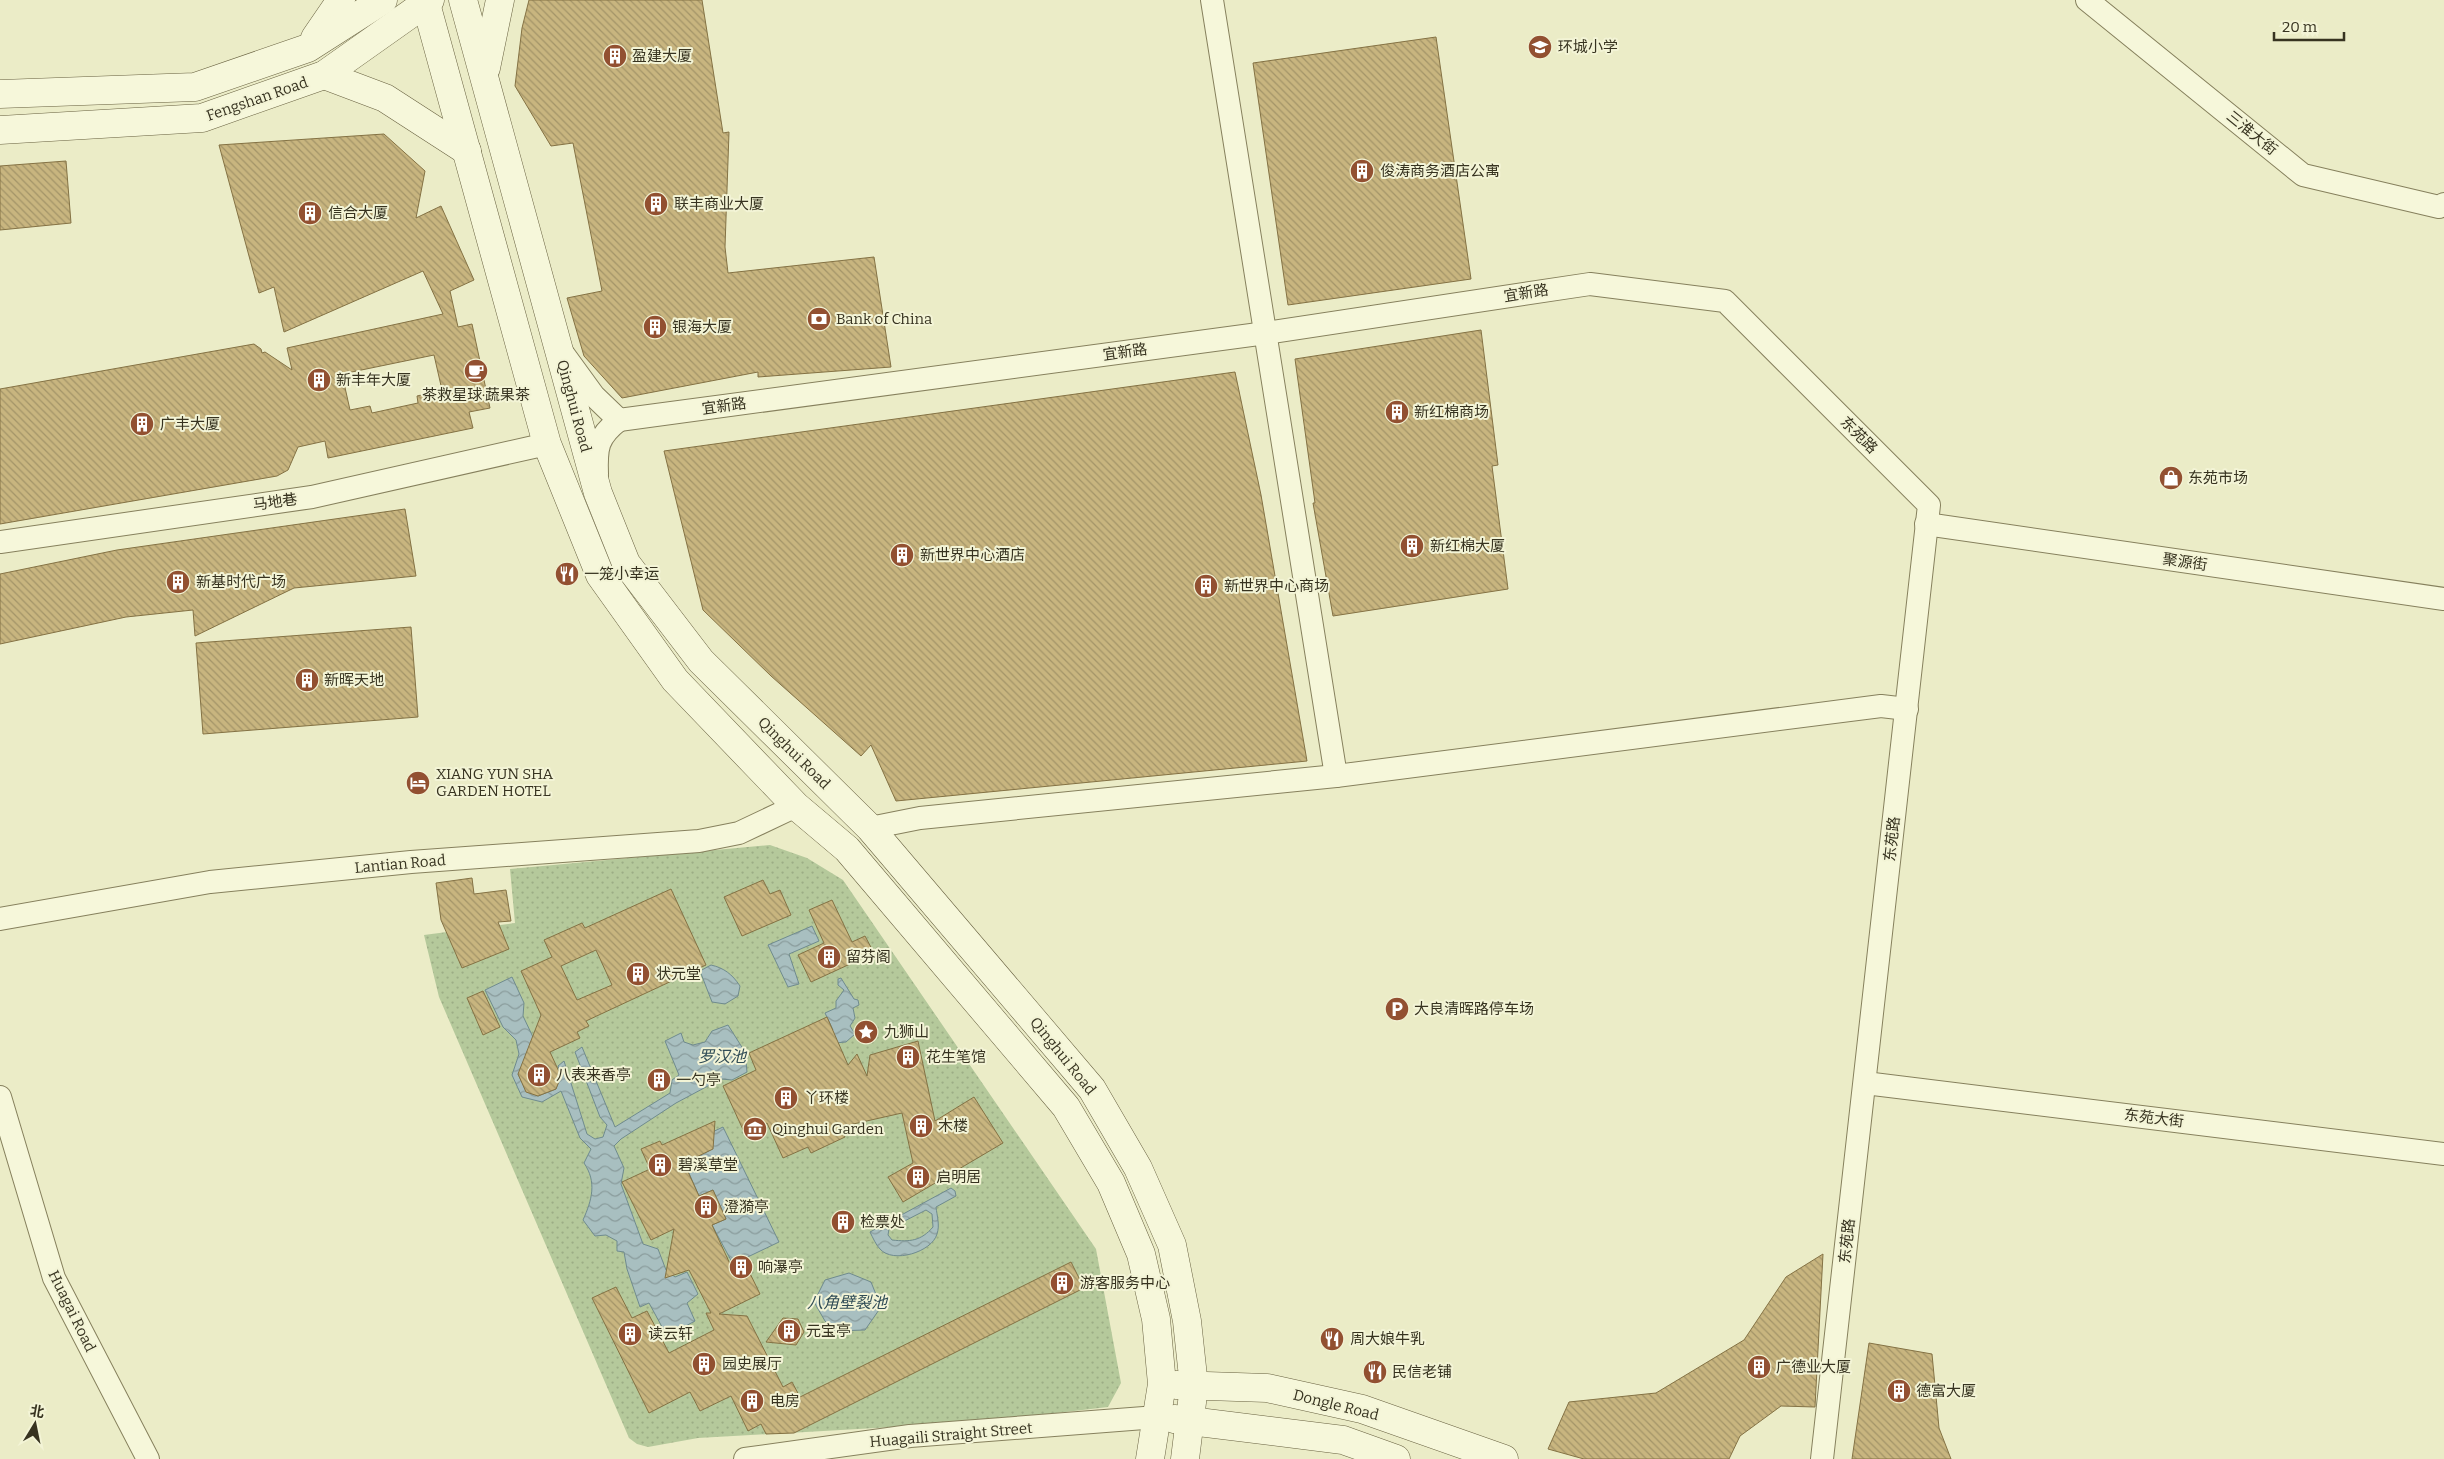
<svg xmlns="http://www.w3.org/2000/svg" width="2444" height="1459" viewBox="0 0 2444 1459" font-family="Bitter,'Noto Sans SC',serif">
<style>
.garden{fill:url(#garden-dots)}
.water{fill:url(#water-waves);stroke:#6f8b8e;fill-rule:evenodd}
.building{fill:url(#building-back-hatch);stroke:#847244;fill-rule:evenodd}
.lines{fill:none;stroke-linecap:round;stroke-linejoin:round}
.street-casing{stroke:#86805d;stroke-width:24}
.secondary-casing{stroke:#686140;stroke-width:29}
.street{stroke:#f6f7da;stroke-width:22}
.secondary{stroke:#f6f7da;stroke-width:28}
.labels{text-anchor:middle;stroke-width:4;stroke-linejoin:round;paint-order:stroke}
.poi-label{font-size:15px;fill:#373320;stroke:#f3f4d6;text-anchor:start}
.street-label{font-size:15px;fill:#373320;stroke:#f3f4d6}
.water-label{font-size:16px;font-style:italic;fill:#304c56;stroke:#f3f4d6}
</style>
<defs>
<pattern id="garden-dots" width="8" height="8" patternUnits="userSpaceOnUse" patternTransform="scale(1.25)"><rect width="8" height="8" fill="#b5c99b"/><path d="M2 2h.1M6 6h.1" fill="none" stroke="#9cad85" stroke-width="1.8" stroke-linecap="round"/></pattern>
<pattern id="water-waves" width="16" height="10" patternUnits="userSpaceOnUse" patternTransform="scale(1.25)"><rect width="16" height="10" fill="#a8bfc0"/><path d="M0 5q4-4 8 0t8 0" fill="none" stroke="#8a9c9c"/></pattern>
<pattern id="building-back-hatch" width="6" height="6" patternUnits="userSpaceOnUse" patternTransform="scale(1.25)"><rect width="6" height="6" fill="#c8b57f"/><path d="M-1 5l2 2M0 0l6 6M5-1l2 2" fill="none" stroke="#a39468"/></pattern>
</defs>
<rect width="100%" height="100%" fill="#ebecc7"/>
<!-- garden -->
<polygon class="garden" points="770,845 807,858 843,880 1096,1249 1121,1383 1108,1407 981,1422 698,1438 648,1447 637,1444 629,1438 439,997 424,935 515,923 510,869"/>
<!-- water -->
<g class="water">
<polygon points="812,926 819,941 789,954 799,984 788,987 768,945"/>
<path d="M 711,965 C 724,968 732,974 740,986 L 738,996 L 725,1004 L 712,1002 L 700,971 Z"/>
<path d="M 512,977 L 524,1003 L 523,1016 L 541,1054 L 518,1074 L 526,1091 L 538,1096 L 556,1089 L 561,1076 L 558,1066 L 564,1061 L 587,1134 L 595,1139 L 603,1137 L 607,1125 L 600,1117 L 575,1052 L 582,1047 L 615,1127 L 670,1093 L 672,1080 L 679,1075 L 665,1041 L 681,1033 L 684,1042 L 693,1045 L 705,1042 L 712,1031 L 728,1025 L 745,1052 L 747,1072 L 732,1080 L 721,1079 L 676,1103 L 621,1139 L 614,1146 L 624,1168 L 621,1184 L 643,1244 L 658,1249 L 666,1270 L 675,1277 L 687,1272 L 698,1294 L 687,1303 L 695,1321 L 667,1336 L 649,1303 L 640,1307 L 627,1269 L 624,1252 L 617,1251 L 617,1241 L 606,1235 L 595,1236 L 583,1220 C 592,1200 597,1182 584,1163 L 591,1149 L 580,1138 L 561,1091 L 542,1102 L 522,1097 L 512,1075 L 519,1054 L 516,1040 L 503,1027 L 485,990 Z"/>
<polygon points="841,978 854,999 858,1000 859,1005 853,1008 855,1018 850,1026 855,1034 846,1042 812,1045 833,1030 825,1013 836,1008 836,1001 844,990 838,985 838,979"/>
<polygon points="723,1127 779,1242 733,1264 712,1225 726,1219 713,1190 699,1196 678,1148 699,1148 705,1153 712,1149 713,1142 706,1135"/>
<path d="M 951,1188 L 955,1191 L 956,1196 L 936,1207 C 937,1216 940,1225 937,1234 C 932,1252 893,1264 880,1249 C 876,1245 873,1238 870,1232 ZM 926,1210 L 932,1214 L 933,1227 C 921,1241 910,1242 892,1240 L 888,1235 L 889,1229 Z"/>
<polygon points="849,1273 871,1282 881,1307 865,1330 835,1331 825,1321 814,1302 825,1280"/>
</g>
<!-- building -->
<g class="building">
<polygon points="529,0 702,0 723,133 729,132 725,247 728,273 874,257 891,367 758,377 758,372 622,398 584,356 567,298 602,291 573,143 551,146 515,86 522,28"/>
<polygon points="1436,37 1471,279 1288,305 1253,63"/>
<path d="M 384,134 L 425,171 L 416,218 L 441,206 L 474,280 L 450,291 L 458,327 L 472,324 L 490,408 L 469,412 L 473,428 L 328,458 L 325,441 L 298,447 L 288,470 L 277,476 L 0,524 L 0,389 L 254,344 L 261,349 L 262,353 L 265,352 L 292,370 L 287,348 L 443,314 L 423,271 L 284,332 L 274,287 L 259,293 L 219,145 ZM 434,355 L 442,390 L 417,396 L 418,403 L 372,413 L 370,406 L 350,410 L 342,374 Z"/>
<polygon points="66,161 71,223 0,230 0,166"/>
<polygon points="1481,330 1498,465 1492,466 1508,589 1333,616 1313,503 1315,503 1295,359"/>
<polygon points="1235,372 1261,495 1307,761 896,801 871,745 861,756 771,676 703,610 664,451"/>
<polygon points="405,509 416,576 294,588 195,636 193,610 126,617 0,644 0,574 117,550"/>
<polygon points="411,627 418,717 203,734 196,643"/>
<polygon points="472,878 474,894 506,890 511,921 498,922 509,949 462,968 441,920 436,883"/>
<polygon points="763,880 770,894 780,890 791,915 742,936 724,897"/>
<path d="M 671,889 L 706,965 L 586,1021 L 589,1026 L 577,1032 L 580,1038 L 550,1052 L 561,1076 L 556,1089 L 538,1096 L 526,1092 L 518,1074 L 541,1015 L 521,971 L 552,957 L 544,940 L 582,923 L 585,928 ZM 596,950 L 612,985 L 577,1000 L 561,966 Z"/>
<polygon points="832,900 852,942 865,936 874,953 811,982 798,955 824,943 809,910"/>
<polygon points="483,991 500,1027 483,1035 467,998"/>
<polygon points="827,1017 848,1065 857,1054 867,1076 870,1055 918,1041 935,1121 974,1097 1003,1143 903,1202 888,1177 913,1163 902,1113 840,1127 845,1137 811,1153 808,1147 783,1158 767,1123 745,1134 723,1086 756,1070 749,1053"/>
<polygon points="715,1121 713,1149 684,1163 699,1196 713,1190 726,1219 712,1225 731,1266 743,1259 760,1294 719,1314 747,1316 783,1387 792,1382 800,1397 1071,1262 1084,1288 794,1433 766,1434 761,1424 748,1431 731,1396 700,1411 690,1392 649,1413 592,1298 616,1287 632,1318 647,1311 669,1353 714,1330 706,1313 711,1313 689,1270 665,1278 674,1229 651,1240 622,1182 650,1169 641,1149 660,1141 662,1145"/>
<polygon points="1823,1254 1815,1407 1781,1406 1740,1436 1729,1459 1584,1459 1548,1449 1569,1402 1656,1393 1744,1340 1786,1277"/>
<polygon points="783,1318 798,1319 804,1332 796,1345 766,1342"/>
<polygon points="1869,1343 1932,1354 1939,1428 1951,1459 1852,1459"/>
</g>
<g class="lines">
<!-- street casing -->
<g class="street-casing">
<g id="street">
<polyline points="1212,0 1336,776 1881,706 1907,709"/>
<polyline points="2087,0 2303,175 2439,207 2444,204"/>
<polyline points="562,352 594,396 619,420 1266,333 1590,284 1725,301 1929,505 1822,1459"/>
<path d="M 597,474 C 596,448 597,437 619,420"/>
<polyline points="1926,524 2444,599"/>
<polyline points="0,542 312,497 547,444"/>
<polyline points="870,828 920,818 1336,776"/>
<polyline points="0,919 210,882 411,862 699,841 739,833 796,806"/>
<polyline points="1865,1083 2444,1154"/>
<polyline points="0,1097 54,1278 148,1459"/>
<polyline points="745,1459 910,1436 1157,1417"/>
</g>
</g>
<!-- secondary casing -->
<g class="secondary-casing">
<g id="secondary">
<polyline points="425,0 547,444 600,575 675,680 796,806 847,849 1066,1107 1111,1183 1141,1254 1156,1319 1162,1384 1150,1459"/>
<polyline points="463,0 598,493 626,563 701,661 870,828 1092,1089 1138,1168 1172,1245 1187,1321 1194,1386 1185,1459"/>
<polyline points="315,38 341,0"/>
<polyline points="486,68 500,0"/>
<polyline points="324,75 385,98 467,151"/>
<polyline points="0,94 195,87 308,48 383,0"/>
<polyline points="0,130 202,118 324,75 430,0"/>
<polyline points="1176,1385 1267,1388 1362,1409 1504,1459"/>
<polyline points="1174,1419 1343,1440 1396,1459"/>
</g>
</g>
<!-- street -->
<use href="#street" class="street"/>
<!-- secondary -->
<use href="#secondary" class="secondary"/>
</g>
<!-- icons -->
<defs>
<g id="school-disc" transform="scale(1.25)"><circle r="9.5" fill="#925031" stroke="#f3f4d6"/><path d="M0-5L7-2L0 1L-7-2ZM-4 1L0 2.5L4 1V4Q0 6-4 4Z" fill="#fff"/></g>
<g id="building-disc" transform="scale(1.25)"><circle r="9.5" fill="#925031" stroke="#f3f4d6"/><path d="M-4-6H4V6H1V3H-1V6H-4ZM-2.5-4.3h1.7v1.8h-1.7ZM.8-4.3h1.7v1.8H.8ZM-2.5-1h1.7V.8h-1.7ZM.8-1h1.7V.8H.8Z" fill="#fff"/></g>
<g id="bank-disc" transform="scale(1.25)"><circle r="9.5" fill="#925031" stroke="#f3f4d6"/><path d="M-6-4H6V4H-6ZM0-2.3a2.3 2.3 0 1 0 0 4.6a2.3 2.3 0 1 0 0-4.6Z" fill="#fff"/></g>
<g id="cafe-disc" transform="scale(1.25)"><circle r="9.5" fill="#925031" stroke="#f3f4d6"/><path d="M-5.5-4.5H6V0H3Q3 3.5 0 3.5H-2.5Q-5.5 3.5-5.5 0ZM3-3.2v2h1.7v-2ZM-6 4.5H4V6H-6Z" fill="#fff"/></g>
<g id="shop-disc" transform="scale(1.25)"><circle r="9.5" fill="#925031" stroke="#f3f4d6"/><path d="M-5-2.5h2.3a2.7 3.5 0 0 1 5.4 0H5L5.5 6h-11ZM-1.5-2.5h3a1.5 2.3 0 0 0-3 0Z" fill="#fff"/></g>
<g id="restaurant-disc" transform="scale(1.25)"><circle r="9.5" fill="#925031" stroke="#f3f4d6"/><path d="M-5-6h1v4h1v-4h1v4h1v-4h1v5L-1.5 .5V6h-2V.5L-5-1ZM5-6V6H3V1.5H1.5Q1.5-4 5-6Z" fill="#fff"/></g>
<g id="hotel-disc" transform="scale(1.25)"><circle r="9.5" fill="#925031" stroke="#f3f4d6"/><path d="M-6-4.5h1.5V1H6V5H4.5V3h-9V5H-6ZM-4 0a1.8 1.8 0 1 1 3.6 0ZM.5 0V-2.5h3Q6-2.5 6 0Z" fill="#fff"/></g>
<g id="parking-disc" transform="scale(1.25)"><circle r="9.5" fill="#925031" stroke="#f3f4d6"/><path d="M-3.5-5.5H1a3.5 3.5 0 0 1 0 7H-1V5.5H-3.5ZM-1-3.4V-.6H.8a1.4 1.4 0 0 0 0-2.8Z" fill="#fff"/></g>
<g id="sight-disc" transform="scale(1.25)"><circle r="9.5" fill="#925031" stroke="#f3f4d6"/><path d="M0-6L1.8-2.2L6-1.7L2.9 1.2L3.7 5.4L0 3.3L-3.7 5.4L-2.9 1.2L-6-1.7L-1.8-2.2Z" fill="#fff"/></g>
<g id="museum-disc" transform="scale(1.25)"><circle r="9.5" fill="#925031" stroke="#f3f4d6"/><path d="M0-6L6-3V-2H-6V-3ZM-5-1h2V3h-2ZM-1-1h2V3h-2ZM3-1h2V3H3ZM-6 4H6V6H-6Z" fill="#fff"/></g>
</defs>
<g fill-rule="evenodd">
<use href="#school-disc" x="1540" y="47"/>
<use href="#building-disc" x="615" y="56"/>
<use href="#building-disc" x="1362" y="171"/>
<use href="#building-disc" x="656" y="204"/>
<use href="#building-disc" x="310" y="213"/>
<use href="#bank-disc" x="819" y="319"/>
<use href="#building-disc" x="655" y="327"/>
<use href="#cafe-disc" x="476" y="371"/>
<use href="#building-disc" x="319" y="380"/>
<use href="#building-disc" x="1397" y="412"/>
<use href="#building-disc" x="142" y="424"/>
<use href="#shop-disc" x="2171" y="478"/>
<use href="#building-disc" x="1412" y="546"/>
<use href="#building-disc" x="902" y="555"/>
<use href="#restaurant-disc" x="567" y="574"/>
<use href="#building-disc" x="178" y="582"/>
<use href="#building-disc" x="1206" y="586"/>
<use href="#building-disc" x="307" y="680"/>
<use href="#hotel-disc" x="418" y="783"/>
<use href="#building-disc" x="829" y="957"/>
<use href="#building-disc" x="638" y="974"/>
<use href="#parking-disc" x="1397" y="1009"/>
<use href="#sight-disc" x="866" y="1032"/>
<use href="#building-disc" x="908" y="1057"/>
<use href="#building-disc" x="539" y="1075"/>
<use href="#building-disc" x="659" y="1080"/>
<use href="#building-disc" x="786" y="1098"/>
<use href="#building-disc" x="921" y="1126"/>
<use href="#museum-disc" x="755" y="1129"/>
<use href="#building-disc" x="660" y="1165"/>
<use href="#building-disc" x="918" y="1177"/>
<use href="#building-disc" x="706" y="1207"/>
<use href="#building-disc" x="843" y="1222"/>
<use href="#building-disc" x="741" y="1267"/>
<use href="#building-disc" x="1062" y="1283"/>
<use href="#building-disc" x="789" y="1331"/>
<use href="#building-disc" x="630" y="1334"/>
<use href="#restaurant-disc" x="1332" y="1339"/>
<use href="#building-disc" x="704" y="1364"/>
<use href="#building-disc" x="1759" y="1367"/>
<use href="#restaurant-disc" x="1375" y="1372"/>
<use href="#building-disc" x="1899" y="1391"/>
<use href="#building-disc" x="752" y="1401"/>
</g>
<g class="labels">
<!-- poi labels -->
<g class="poi-label">
<text x="1558" y="52">环城小学</text>
<text x="632" y="61">盈建大厦</text>
<text x="1380" y="176">俊涛商务酒店公寓</text>
<text x="674" y="209">联丰商业大厦</text>
<text x="328" y="218">信合大厦</text>
<text x="836" y="324">Bank of China</text>
<text x="672" y="332">银海大厦</text>
<text x="336" y="385">新丰年大厦</text>
<text x="476" y="400" text-anchor="middle">茶救星球·蔬果茶</text>
<text x="1414" y="417">新红棉商场</text>
<text x="160" y="429">广丰大厦</text>
<text x="2188" y="483">东苑市场</text>
<text x="1430" y="551">新红棉大厦</text>
<text x="920" y="560">新世界中心酒店</text>
<text x="584" y="579">一笼小幸运</text>
<text x="196" y="587">新基时代广场</text>
<text x="1224" y="591">新世界中心商场</text>
<text x="324" y="685">新晖天地</text>
<text x="436" y="779">XIANG YUN SHA<tspan x="436" dy="17">GARDEN HOTEL</tspan></text>
<text x="846" y="962">留芬阁</text>
<text x="656" y="979">状元堂</text>
<text x="1414" y="1014">大良清晖路停车场</text>
<text x="884" y="1037">九狮山</text>
<text x="926" y="1062">花生笔馆</text>
<text x="556" y="1080">八表来香亭</text>
<text x="676" y="1085">一勺亭</text>
<text x="804" y="1103">丫环楼</text>
<text x="938" y="1131">木楼</text>
<text x="772" y="1134">Qinghui Garden</text>
<text x="678" y="1170">碧溪草堂</text>
<text x="936" y="1182">启明居</text>
<text x="724" y="1212">澄漪亭</text>
<text x="860" y="1227">检票处</text>
<text x="758" y="1272">响瀑亭</text>
<text x="1080" y="1288">游客服务中心</text>
<text x="806" y="1336">元宝亭</text>
<text x="648" y="1339">读云轩</text>
<text x="1350" y="1344">周大娘牛乳</text>
<text x="722" y="1369">园史展厅</text>
<text x="1776" y="1372">广德业大厦</text>
<text x="1392" y="1377">民信老铺</text>
<text x="1916" y="1396">德富大厦</text>
<text x="770" y="1406">电房</text>
</g>
<!-- street labels -->
<g class="street-label">
<text transform="translate(257 99) rotate(-19)" y="5">Fengshan Road</text>
<text transform="translate(2252 133) rotate(39)" y="5">三淮大街</text>
<text transform="translate(1526 293) rotate(-9)" y="5">宜新路</text>
<text transform="translate(1125 352) rotate(-8)" y="5">宜新路</text>
<text transform="translate(574 406) rotate(75)" y="5">Qinghui Road</text>
<text transform="translate(724 406) rotate(-8)" y="5">宜新路</text>
<text transform="translate(1859 435) rotate(45)" y="5">东苑路</text>
<text transform="translate(275 502) rotate(-8)" y="5">马地巷</text>
<text transform="translate(2185 562) rotate(8)" y="5">聚源街</text>
<text transform="translate(794 753) rotate(45)" y="5">Qinghui Road</text>
<text transform="translate(1892 839) rotate(-84)" y="5">东苑路</text>
<text transform="translate(400 864) rotate(-5)" y="5">Lantian Road</text>
<text transform="translate(1063 1056) rotate(51)" y="5">Qinghui Road</text>
<text transform="translate(2154 1118) rotate(7)" y="5">东苑大街</text>
<text transform="translate(1847 1241) rotate(-84)" y="5">东苑路</text>
<text transform="translate(72 1311) rotate(64)" y="5">Huagai Road</text>
<text transform="translate(1336 1405) rotate(14)" y="5">Dongle Road</text>
<text transform="translate(951 1435) rotate(-5)" y="5">Huagaili Straight Street</text>
</g>
<!-- water labels -->
<g class="water-label">
<text x="722" y="1062">罗汉池</text>
<text x="847" y="1308">八角壁裂池</text>
</g>
</g>
<!-- north arrow -->
<g transform="translate(35 1424) rotate(10)" stroke="#f3f4d6" stroke-width="4" paint-order="stroke">
<path d="M0-4L9 19L0 12L-9 19Z" fill="#373320"/>
<text y="-8" font-size="14" font-weight="bold" text-anchor="middle" fill="#373320">北</text>
</g>
<!-- scale -->
<path d="M2274 32v8h70v-8" fill="none" stroke="#373320" stroke-width="2.5"/>
<text x="2282" y="32" font-size="15" fill="#373320" stroke="#f3f4d6" stroke-width="4" paint-order="stroke">20 m</text>
</svg>
